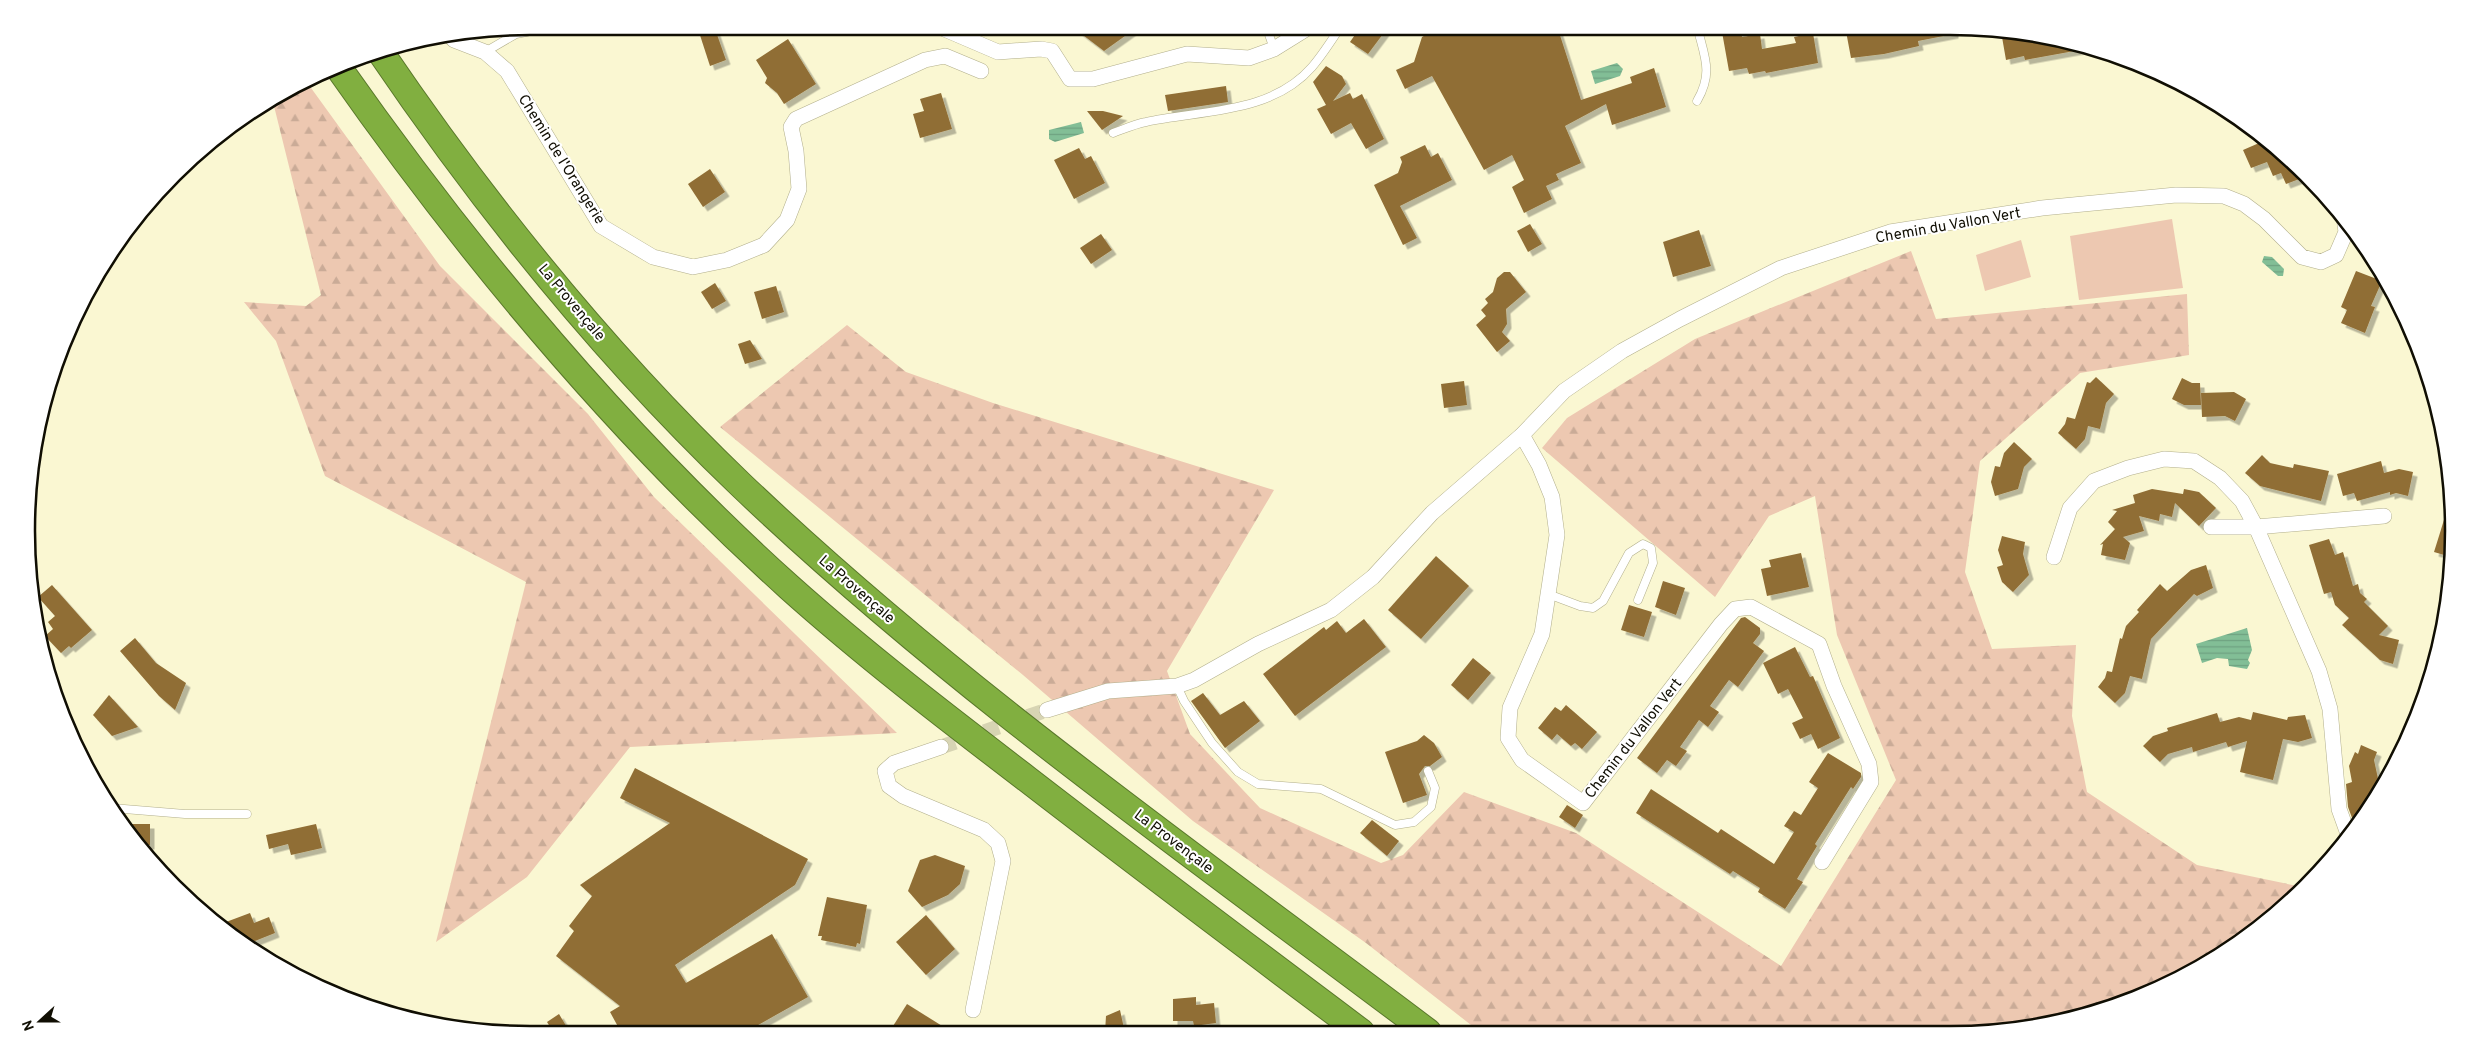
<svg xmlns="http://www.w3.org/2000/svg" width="2480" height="1061" viewBox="0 0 2480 1061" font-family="Overpass,sans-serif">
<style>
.forest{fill:url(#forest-firs)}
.pitch{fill:#edc8b1}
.water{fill:url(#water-rules)}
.building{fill:#906e36;filter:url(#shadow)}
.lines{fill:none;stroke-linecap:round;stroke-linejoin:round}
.street-tunnel{stroke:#d7d4b3;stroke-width:15;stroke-dasharray:15 8;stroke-linecap:butt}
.lane-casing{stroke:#b2af8c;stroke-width:9}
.street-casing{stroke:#b2af8c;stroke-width:16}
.highway-casing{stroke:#59772b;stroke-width:28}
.lane{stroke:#fff;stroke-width:8}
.street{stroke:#fff;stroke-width:15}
.highway{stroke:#81af40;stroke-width:26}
.labels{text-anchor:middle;stroke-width:4;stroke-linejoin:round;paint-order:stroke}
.street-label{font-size:15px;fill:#100e03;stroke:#fff}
.rim{fill:none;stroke:#100e03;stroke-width:2.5}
</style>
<defs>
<pattern id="forest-firs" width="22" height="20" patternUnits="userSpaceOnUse" patternTransform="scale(1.25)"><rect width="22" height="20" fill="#edc8b1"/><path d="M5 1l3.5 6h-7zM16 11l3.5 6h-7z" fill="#caab97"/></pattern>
<pattern id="water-rules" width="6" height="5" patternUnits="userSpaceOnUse" patternTransform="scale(1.25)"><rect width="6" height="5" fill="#82be96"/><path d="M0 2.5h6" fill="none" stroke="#6fa280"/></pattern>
<filter id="shadow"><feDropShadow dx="4.5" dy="4.5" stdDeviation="0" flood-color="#0004"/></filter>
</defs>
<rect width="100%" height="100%" fill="#faf7d2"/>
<!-- forest -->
<g class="forest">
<polygon points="306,81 440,266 588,414 654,497 897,733 630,747 527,877 436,942 526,582 325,476 276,341 244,302 306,306 321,295 272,98"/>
<polygon points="1911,251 1936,319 2187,294 2189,355 2080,373 1980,461 1965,572 1992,649 2076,645 2072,716 2087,792 2197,865 2302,887 2282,910 2172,983 2080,1017 2016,1030 1480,1032 1366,943 1193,821 1023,675 720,427 847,325 906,372 993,403 1274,490 1167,671 1190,734 1260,808 1381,863 1403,855 1464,792 1576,833 1781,966 1896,780 1837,635 1815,496 1769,516 1715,597 1542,448 1567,418 1695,339"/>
</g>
<!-- pitch -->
<g class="pitch">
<polygon points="2172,219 2183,288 2079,300 2070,236"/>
<polygon points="2021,240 2031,277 1985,291 1976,255"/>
</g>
<!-- water -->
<g class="water">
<polygon points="1617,63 1623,69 1620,76 1595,84 1591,71"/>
<polygon points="1081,122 1084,133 1055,142 1049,139 1049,130"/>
<polygon points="2264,256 2272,257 2284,269 2283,276 2278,276 2262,262"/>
<polygon points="2247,628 2252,650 2248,660 2250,663 2247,669 2229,666 2228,659 2217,658 2202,663 2196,644"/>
</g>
<!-- building -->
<g class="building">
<polygon points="697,26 714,26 726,60 710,66"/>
<polygon points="1071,26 1139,26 1104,51"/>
<polygon points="1361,26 1389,26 1368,54 1350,42"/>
<polygon points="1441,26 1557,26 1581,100 1632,83 1630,77 1654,68 1666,107 1612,125 1606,104 1565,126 1581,163 1556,174 1559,180 1546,186 1552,199 1524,213 1512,187 1524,180 1512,155 1484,170 1432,76 1405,89 1396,70 1414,62 1422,37"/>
<polygon points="1845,26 1950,26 1954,27 1954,34 1918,41 1919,46 1884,54 1851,58"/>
<polygon points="1741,29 1742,37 1760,34 1762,49 1796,43 1794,37 1813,33 1818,63 1766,73 1765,71 1749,74 1747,68 1729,71 1722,32"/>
<polygon points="2011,32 2048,36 2091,48 2025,60 2024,56 2006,60 2002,37 2011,35"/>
<polygon points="788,39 816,84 784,104 777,93 765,83 767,78 756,60"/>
<polygon points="1326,66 1342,76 1346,84 1333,101 1350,93 1353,99 1362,94 1384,139 1366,149 1351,123 1331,134 1317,109 1326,105 1313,82"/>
<polygon points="1226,86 1228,102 1168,111 1165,95"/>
<polygon points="941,93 952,129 920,138 913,114 924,111 920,99"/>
<polygon points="1087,111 1103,111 1123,116 1102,130"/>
<polygon points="2266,140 2282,152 2298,168 2302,178 2286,184 2281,173 2273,176 2267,162 2251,168 2243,150"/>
<polygon points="1425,145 1431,157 1438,153 1452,180 1400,206 1417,238 1403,245 1374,185 1398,173 1402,162 1400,157"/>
<polygon points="1079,148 1085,159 1091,156 1105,183 1074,199 1054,160"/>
<polygon points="710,169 725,192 703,207 688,184"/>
<polygon points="1530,224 1542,244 1528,252 1517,231"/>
<polygon points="1699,230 1711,266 1673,277 1663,242"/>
<polygon points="1101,234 1112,250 1091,264 1080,248"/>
<polygon points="2356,271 2382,281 2371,306 2375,307 2365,333 2341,323 2347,310 2341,307"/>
<polygon points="1504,272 1510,272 1526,292 1506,309 1507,324 1502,332 1510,341 1497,352 1476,325 1486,316 1481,310 1488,303 1485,299 1493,292 1497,278"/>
<polygon points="715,283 726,301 712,309 701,292"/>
<polygon points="776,286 784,312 762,319 754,292"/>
<polygon points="750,340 762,359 745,364 738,344"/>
<polygon points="2096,377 2114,394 2106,403 2100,429 2088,426 2085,439 2076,449 2058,433 2065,424 2067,417 2075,419 2087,382 2090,383"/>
<polygon points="2182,378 2192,383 2200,383 2201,405 2184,405 2172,399"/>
<polygon points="1464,381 1467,405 1444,408 1441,384"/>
<polygon points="2234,392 2246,399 2235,421 2225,416 2202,417 2201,393"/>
<polygon points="2014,442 2032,459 2024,467 2018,489 1995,496 1991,482 1995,466 2000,467 2004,453"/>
<polygon points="2262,455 2270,463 2293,468 2294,464 2329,471 2321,501 2260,486 2245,473"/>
<polygon points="2381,461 2384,473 2399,469 2413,472 2408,496 2396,493 2390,495 2390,492 2357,501 2354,493 2343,496 2337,474"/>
<polygon points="2152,489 2183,494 2184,489 2199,492 2216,508 2199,526 2175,503 2172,517 2160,514 2159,521 2139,516 2144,531 2123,537 2130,543 2125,560 2101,555 2103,544 2100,545 2115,529 2108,522 2117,511 2112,510 2135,503 2133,495"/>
<polygon points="2448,507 2452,508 2451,557 2434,552"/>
<polygon points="2002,536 2025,542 2023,554 2029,575 2013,592 2002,582 1997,567 2003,565 1998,550"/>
<polygon points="2329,539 2335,555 2343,552 2353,586 2358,584 2360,593 2367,599 2364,602 2388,626 2379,635 2399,640 2393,664 2380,660 2342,625 2349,618 2335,605 2331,592 2324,594 2309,545"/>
<polygon points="1801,553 1809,587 1767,596 1761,569 1771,567 1769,560"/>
<polygon points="1436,556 1469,586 1421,639 1388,610"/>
<polygon points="2206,565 2213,588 2197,596 2194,594 2151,639 2142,679 2130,676 2125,693 2115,703 2098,687 2105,678 2107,671 2112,672 2120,638 2122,639 2126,626 2139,612 2137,610 2160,584 2167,591 2191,570"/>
<polygon points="1663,581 1685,588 1676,615 1655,607"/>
<polygon points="52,585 92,630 71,648 69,646 61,653 45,636 53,629 48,622 55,616 38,597"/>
<polygon points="1629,605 1652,612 1644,637 1621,630"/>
<polygon points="1745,617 1760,628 1760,634 1753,643 1764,651 1738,687 1729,680 1710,706 1719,712 1708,727 1699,720 1680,747 1687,751 1676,766 1667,760 1657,773 1637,758 1741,618"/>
<polygon points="1364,619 1386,647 1295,716 1263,674 1324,627 1326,630 1337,621 1346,633"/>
<polygon points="135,638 156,663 186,683 175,710 159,696 120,651"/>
<polygon points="1795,647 1810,677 1813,676 1840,738 1818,749 1811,734 1800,739 1792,723 1803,718 1788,689 1778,694 1763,663"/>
<polygon points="1473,658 1491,673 1468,700 1451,685"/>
<polygon points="1203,693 1220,715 1244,701 1260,721 1225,748 1191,701"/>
<polygon points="109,695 138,727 112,736 93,715"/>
<polygon points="1566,705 1597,732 1582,749 1575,743 1571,746 1557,734 1552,740 1538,728 1555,707 1561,711"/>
<polygon points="2253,712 2287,720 2288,717 2305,715 2312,738 2298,742 2283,739 2273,780 2240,772 2247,741 2228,747 2226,742 2193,752 2192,747 2168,754 2160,762 2143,746 2153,736 2168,731 2167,728 2217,713 2220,722 2239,717 2251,720"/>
<polygon points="1424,735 1434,743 1442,757 1430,766 1425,766 1419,774 1427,795 1403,803 1385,752 1417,741"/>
<polygon points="2361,745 2377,752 2374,760 2380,788 2368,811 2355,826 2348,807 2346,784 2352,782 2349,766 2355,752 2358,754"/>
<polygon points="1828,753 1861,773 1861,777 1853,789 1851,787 1815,844 1817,846 1797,879 1803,882 1785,909 1758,892 1760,888 1733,871 1730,874 1636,813 1651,789 1718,833 1721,829 1774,864 1794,832 1784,826 1794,811 1801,815 1818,788 1809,782"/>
<polygon points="635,768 808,859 795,885 675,965 686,983 772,934 808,997 742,1034 622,1034 610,1012 620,1006 556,956 574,931 569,926 592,896 580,885 670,823 620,798"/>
<polygon points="1567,805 1583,815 1575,828 1559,817"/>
<polygon points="1372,820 1399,841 1387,856 1360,833"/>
<polygon points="124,824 150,824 150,845 138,845"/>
<polygon points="316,824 322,848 291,855 288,844 269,849 266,835"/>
<polygon points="935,855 965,866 960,884 948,895 922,907 908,891 920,860"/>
<polygon points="827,897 867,905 860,944 857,943 856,947 821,940 822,936 818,936"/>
<polygon points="250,913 254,923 269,917 275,933 245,945 218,925"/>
<polygon points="926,915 955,949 926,975 896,942"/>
<polygon points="1196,997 1196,1005 1214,1003 1216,1023 1194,1026 1193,1021 1173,1021 1173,999"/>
<polygon points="907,1004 955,1034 888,1034"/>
<polygon points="1120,1010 1125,1033 1105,1033 1106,1016"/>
<polygon points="559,1014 568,1029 561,1035 555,1035 547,1022"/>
</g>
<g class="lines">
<!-- street-tunnel -->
<polyline class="street-tunnel" points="941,747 1047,710"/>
<!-- lane casing -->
<g class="lane-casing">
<g id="lane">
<polyline points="1266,26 1274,49"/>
<path d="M 1697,26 C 1704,56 1714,72 1697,101"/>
<polyline points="485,52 516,34 557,26"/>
<path d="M 1113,133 C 1124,129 1135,124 1146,122 C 1202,110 1271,114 1312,67 C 1323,54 1332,40 1341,26"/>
<polyline points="1548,594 1580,606 1593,608 1603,601 1629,553 1643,544 1651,548 1653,563 1638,600"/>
<polyline points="1177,686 1184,701 1212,743 1238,772 1258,784 1321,789 1395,825 1414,822 1431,807 1435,788 1428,771"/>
<polyline points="112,808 185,814 247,814"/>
</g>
</g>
<!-- street casing -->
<g class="street-casing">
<g id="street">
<polyline points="942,28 998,52 1041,49 1052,51 1070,79 1093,79 1187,54 1249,58 1274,49 1311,26"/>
<polyline points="448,34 454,40 485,52 507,71 601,226 653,257 693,267 727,260 764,245 787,220 799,189 796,151 791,127 796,119 925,60 945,56 981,71"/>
<polyline points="1522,435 1539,465 1552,497 1557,535 1542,634 1510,708 1508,738 1522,760 1583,803 1721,624 1735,609 1751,607 1819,644 1834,686 1869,764 1871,782 1822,862"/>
<polyline points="2211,527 2256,527 2384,516"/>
<polyline points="2054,557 2070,508 2094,481 2128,468 2164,459 2194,461 2220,478 2242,501 2256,527 2319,671 2330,709 2339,809 2348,834"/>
<polyline points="1047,710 1108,691 1177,686 1194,680 1258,644 1331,610 1373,577 1432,513 1522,435 1564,391 1622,351 1680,319 1781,268 1890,232 2042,208 2176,195 2224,196 2244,204 2264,219 2302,257 2321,262 2336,255 2346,232 2344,217"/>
<polyline points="941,747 894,763 885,771 889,786 903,796 984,830 998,843 1003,861 973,1010"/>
</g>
</g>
<!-- highway casing -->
<g class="highway-casing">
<g id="highway">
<path d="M 379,50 C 485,206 605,355 741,485 C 953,687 1195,856 1428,1032"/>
<path d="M 338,67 C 470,255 618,433 789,587 C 865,655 946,717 1027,779 C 1137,864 1249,948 1361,1032"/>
</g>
</g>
<!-- lane -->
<use href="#lane" class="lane"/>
<!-- street -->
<use href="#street" class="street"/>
<!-- highway -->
<use href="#highway" class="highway"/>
</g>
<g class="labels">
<!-- street labels -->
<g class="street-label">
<text transform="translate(562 159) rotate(58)" y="5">Chemin de l'Orangerie</text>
<text transform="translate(1948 225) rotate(-10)" y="5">Chemin du Vallon Vert</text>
<text transform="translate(572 302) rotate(50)" y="5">La Provençale</text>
<text transform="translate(857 589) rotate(41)" y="5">La Provençale</text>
<text transform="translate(1633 738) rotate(-52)" y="5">Chemin du Vallon Vert</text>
<text transform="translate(1174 841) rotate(37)" y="5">La Provençale</text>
</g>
</g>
<!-- crop -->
<path d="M0 0H2480V1061H0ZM530 35H1950A495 495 0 0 1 2445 530V531A495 495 0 0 1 1950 1026H530A495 495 0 0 1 35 531V530A495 495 0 0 1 530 35Z" fill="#fff" fill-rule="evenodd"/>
<path class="rim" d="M530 35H1950A495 495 0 0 1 2445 530V531A495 495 0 0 1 1950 1026H530A495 495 0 0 1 35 531V530A495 495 0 0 1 530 35Z"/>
<!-- north arrow -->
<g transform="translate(40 1021) rotate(249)" stroke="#ffffff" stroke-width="4" paint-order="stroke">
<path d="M0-4L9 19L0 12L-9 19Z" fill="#100e03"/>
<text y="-8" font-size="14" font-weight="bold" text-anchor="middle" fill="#100e03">N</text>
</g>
</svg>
